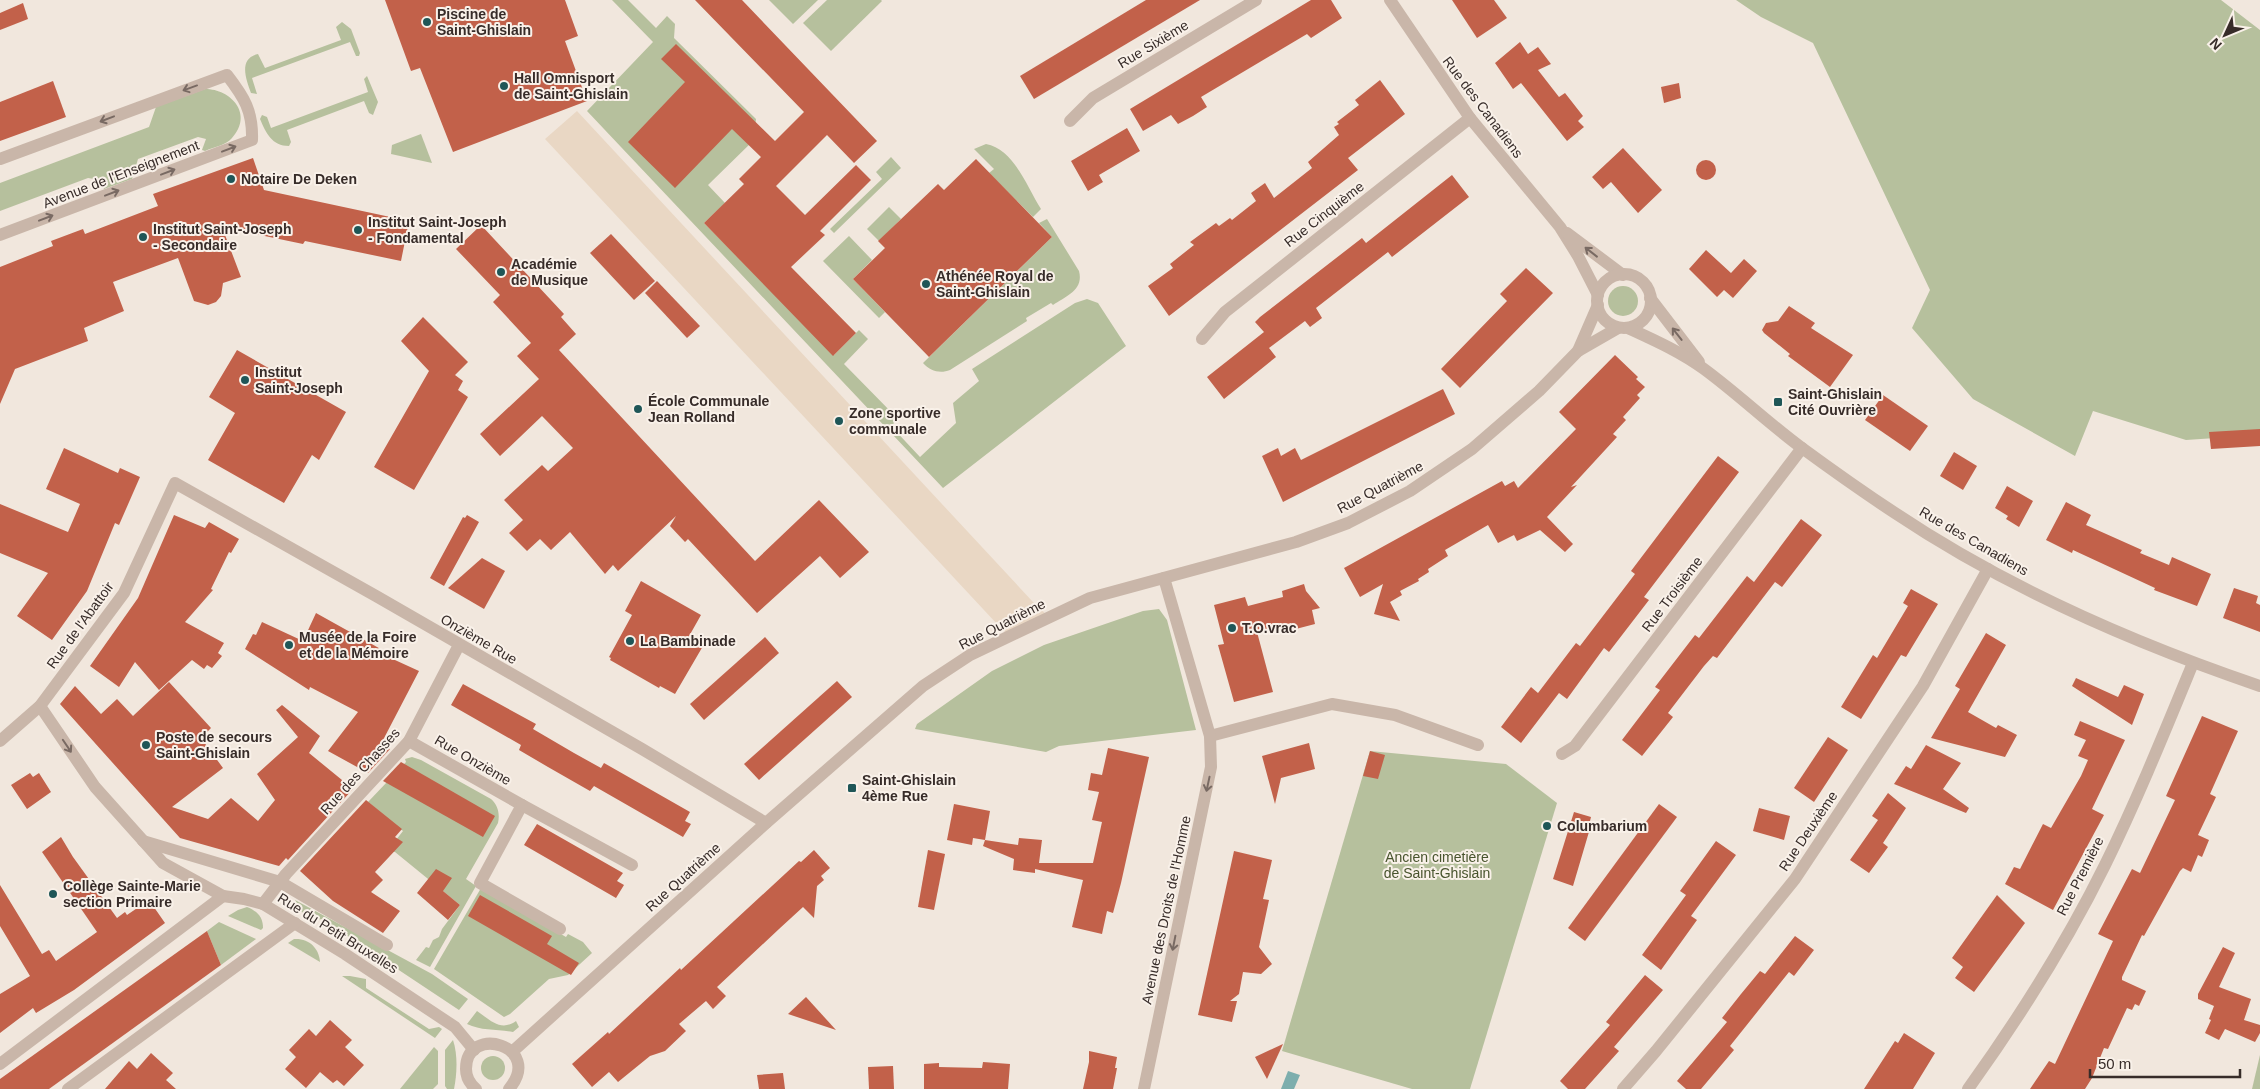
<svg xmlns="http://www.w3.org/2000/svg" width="2260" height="1089" viewBox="0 0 2260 1089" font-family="Helvetica,sans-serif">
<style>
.green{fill:#b6c09d}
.plaza{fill:#e9d7c4}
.water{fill:#7daead}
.building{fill:#c2614a}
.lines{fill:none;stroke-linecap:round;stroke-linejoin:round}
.minor{stroke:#c9b6a9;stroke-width:12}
.oneway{stroke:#796a63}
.poi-dot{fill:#1f5657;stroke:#f9f1e9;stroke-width:2}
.labels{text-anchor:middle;stroke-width:4;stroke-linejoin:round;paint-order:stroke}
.poi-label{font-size:14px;font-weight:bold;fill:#372c29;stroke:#f9f1e9;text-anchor:start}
.street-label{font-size:14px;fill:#372c29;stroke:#f9f1e9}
.park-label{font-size:14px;fill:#48542d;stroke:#f9f1e9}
</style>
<rect width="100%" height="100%" fill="#f1e7dd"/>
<!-- green -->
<g class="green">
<polygon points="612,0 628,0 656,28 667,16 675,24 674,38 756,119 754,140 708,185 725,203 704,223 834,355 859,330 868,339 844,364 898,419 891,426 920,457 956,423 953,403 979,381 972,369 1075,303 1087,299 1098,303 1126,346 943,488 587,111 653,42"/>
<polygon points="769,0 818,0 793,24"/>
<polygon points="827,0 881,0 882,1 831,51 803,23"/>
<polygon points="1736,0 2221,0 2260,30 2260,435 2186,440 2093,411 2075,456 1973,399 1912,328 1930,290 1813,43 1761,17"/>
<path d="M 342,22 L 351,29 L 360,53 L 359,56 L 356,56 L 350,42 L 252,78 L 257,94 L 251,93 C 246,79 238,59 258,54 L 265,68 L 341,40 L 336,27 Z"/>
<path d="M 367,76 L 378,102 L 373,115 L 369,113 L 364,101 L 287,130 L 291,142 L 289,146 C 272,146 266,133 260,119 L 262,115 L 267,117 L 271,128 L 368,92 L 364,79 Z"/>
<path d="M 205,89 C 231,89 254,114 232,138 C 226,145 214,147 205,151 L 202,150 L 206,139 L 198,137 L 138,159 L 132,179 L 104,189 L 101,180 L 88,178 L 0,211 L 0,183 L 149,127 L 156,107 Z"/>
<polygon points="421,134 432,163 391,154 392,145"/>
<path d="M 986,144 C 1014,149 1027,187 1041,209 L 1033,217 L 989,173 L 994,169 L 974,149 Z"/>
<polygon points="891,157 901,168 834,233 830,229 882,179 876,172"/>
<polygon points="889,207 901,219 879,241 867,229"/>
<path d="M 1047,219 L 1079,271 C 1084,290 1066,296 1053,305 L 1051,303 L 1026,318 L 1027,321 L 950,370 C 940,374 930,371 923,363 L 1052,237 L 1039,223 Z"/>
<polygon points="849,236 872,260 853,279 885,312 879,318 823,261"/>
<circle cx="1623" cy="301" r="15"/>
<polygon points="1159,609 1167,620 1196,730 1059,746 1046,752 915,729 917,724 992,671 1044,645 1143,611"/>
<polygon points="1370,751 1506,764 1557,803 1470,1089 1412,1089 1282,1051"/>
<path d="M 412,757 L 421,760 L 491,799 C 498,805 500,814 498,823 L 466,879 L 476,886 L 430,967 L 416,960 L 426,947 L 429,948 L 433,940 L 439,937 L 442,929 L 460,905 L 395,852 L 391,852 L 396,840 L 403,831 L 368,802 L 406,762 L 405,759 Z"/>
<polygon points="481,888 566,937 568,934 583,942 592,953 568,975 549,979 510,1014 504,1017 434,969"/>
<polygon points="295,900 432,974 468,999 459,1010 322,919 310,921 300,910"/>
<path d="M 247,907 C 257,911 263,917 263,928 L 261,930 L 228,916 L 238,910 Z"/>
<polygon points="219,922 256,939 221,965 207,931"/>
<path d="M 294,939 C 309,938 319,948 320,962 L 288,943 Z"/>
<polygon points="342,976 350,976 366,979 366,988 429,1029 439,1027 442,1029 435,1038"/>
<path d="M 477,1011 C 490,1020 501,1032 516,1021 L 519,1027 L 513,1032 C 497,1029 481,1031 467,1024 Z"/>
<path d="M 453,1040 C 458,1055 457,1074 454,1089 L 447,1089 L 445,1086 L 445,1050 Z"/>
<polygon points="434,1047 438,1051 438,1084 433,1089 400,1089"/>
<polygon points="2260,1055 2260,1089 2252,1089"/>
<circle cx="493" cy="1068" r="12"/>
</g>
<!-- plaza -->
<polygon class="plaza" points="577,111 1033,602 1049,617 1009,636 997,624 545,139"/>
<!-- water -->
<polygon class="water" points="1288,1071 1300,1075 1294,1089 1281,1089"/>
<!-- building -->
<g class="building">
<polygon points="385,0 565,0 578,36 565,41 587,101 453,152 420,68 411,71"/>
<polygon points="695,0 742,0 877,141 854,163 827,135 776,186 805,215 856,165 871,180 820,231 825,235 791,267 856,333 833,356 704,223 744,184 739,179 761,157 732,129 675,188 628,142 685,82 661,59 676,44 775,141 804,112"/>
<polygon points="1146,0 1200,0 1034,99 1020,76"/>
<polygon points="1311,0 1331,0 1342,18 1311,38 1307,34 1201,97 1207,107 1193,116 1178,124 1171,115 1143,131 1130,109"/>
<polygon points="1452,0 1494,0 1507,18 1477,38"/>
<polygon points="23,3 28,19 0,30 0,13"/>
<polygon points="1520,42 1528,54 1538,47 1551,64 1538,70 1559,97 1565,93 1583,116 1578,121 1584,127 1567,141 1521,83 1513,89 1495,63"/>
<polygon points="1380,80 1405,114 1348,158 1358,170 1169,316 1148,286 1173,268 1170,264 1194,245 1190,242 1216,223 1219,226 1230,218 1232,220 1256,201 1251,193 1265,183 1274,198 1312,168 1308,162 1339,135 1334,127 1339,124 1337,122 1359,105 1355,100"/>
<polygon points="53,81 66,117 0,141 0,102"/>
<polygon points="1679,83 1681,98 1664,103 1661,87"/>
<polygon points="1127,128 1140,151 1099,175 1103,182 1088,191 1071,161"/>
<polygon points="1623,148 1662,190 1638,213 1611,182 1603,189 1592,177"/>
<polygon points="253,158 264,190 409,221 401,261 305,241 303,244 222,227 241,277 223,283 221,296 216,302 208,305 194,301 178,258 113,282 124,311 84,328 88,341 15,369 0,404 0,267 53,246 51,241 83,229 85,234 158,206 153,194"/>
<polygon points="976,159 1052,237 929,357 853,279 885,248 878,241 938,184 944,190"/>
<circle cx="1706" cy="170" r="10"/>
<polygon points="1452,175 1469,197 1392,257 1388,252 1316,308 1322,318 1310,327 1305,321 1269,348 1276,357 1224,399 1207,377 1264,332 1255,322 1260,317 1362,238 1366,243"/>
<polygon points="481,225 564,314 561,317 576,334 559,350 755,561 819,500 869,552 840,578 820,556 757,613 688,539 685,542 670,526 676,516 618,571 613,565 605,574 570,532 551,550 540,539 527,551 509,533 523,520 504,500 542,465 548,471 573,448 542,416 500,456 480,434 539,379 517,356 531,343 493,302 500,295 456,249"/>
<polygon points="611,234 655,281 634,300 590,253"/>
<polygon points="1706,250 1731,273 1744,259 1757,271 1733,298 1724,290 1717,297 1689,269"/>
<polygon points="1526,268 1553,293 1460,388 1441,369 1507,301 1500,294"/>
<polygon points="657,281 700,326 687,338 645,293"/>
<polygon points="1789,306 1815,323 1811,328 1853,355 1830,387 1788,356 1790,354 1764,333 1762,330 1766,323 1778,321"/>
<polygon points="423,317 468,362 455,375 463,381 458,390 468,397 414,490 374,467 429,371 401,341"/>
<polygon points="237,350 346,412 319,460 312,455 284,503 208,460 235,413 209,397"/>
<polygon points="1615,355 1638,377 1636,379 1645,387 1637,395 1640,398 1623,417 1626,420 1613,434 1617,437 1571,487 1577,485 1547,517 1573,544 1565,552 1540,530 1517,541 1514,535 1498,543 1488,525 1445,550 1448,556 1428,569 1429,572 1418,579 1419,581 1400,591 1402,595 1390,602 1400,621 1374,614 1383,584 1360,597 1344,568 1502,481 1505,486 1514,481 1518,488 1576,429 1559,412"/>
<polygon points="1443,389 1455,414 1283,502 1262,456 1278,448 1281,456 1295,448 1301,460"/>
<polygon points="1883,395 1928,426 1910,451 1865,420"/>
<polygon points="2260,429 2260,446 2211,449 2209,432"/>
<polygon points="64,448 118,473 120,468 140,477 119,525 115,523 87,591 52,640 17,616 48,573 0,553 0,504 68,532 80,504 46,489"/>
<polygon points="1954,452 1977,466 1963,490 1940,476"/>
<polygon points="1718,456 1739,472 1644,597 1649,600 1609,652 1604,648 1567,699 1559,693 1521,743 1501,727 1531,687 1538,693 1576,643 1580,646 1635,574 1631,571"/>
<polygon points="2007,486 2033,501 2019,527 2006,519 2008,516 1995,508"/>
<polygon points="2066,502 2091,515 2086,525 2142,550 2140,553 2169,565 2172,557 2211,574 2197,606 2154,590 2155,588 2073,550 2072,553 2046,540"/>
<polygon points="174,515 205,528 209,522 239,539 231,553 229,552 211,589 213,590 185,622 224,643 218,653 222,656 212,668 207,665 204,669 192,660 159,690 135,662 119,687 90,666 138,598"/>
<polygon points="467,515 479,522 444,586 430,578 463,517 465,518"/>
<polygon points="1801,519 1822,535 1782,587 1775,582 1717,658 1713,656 1704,666 1668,713 1673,717 1642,756 1622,740 1660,690 1655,687 1695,635 1699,638 1747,576 1754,582"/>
<polygon points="482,558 505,571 484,609 448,588"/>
<polygon points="641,581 701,615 688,638 703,646 675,694 660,686 659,688 610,660 611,658 609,657 632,615 625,611"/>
<polygon points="1304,584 1306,591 1320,608 1312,610 1315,624 1292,630 1291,623 1257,632 1273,692 1234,702 1218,645 1224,644 1214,605 1245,597 1248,606 1283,597 1282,591"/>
<polygon points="2234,588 2258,596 2256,603 2260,605 2260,632 2223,618"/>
<polygon points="1911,589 1938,604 1906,657 1901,655 1861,719 1841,707 1873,655 1877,658 1908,606 1903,603"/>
<polygon points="316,613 386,652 384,655 419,671 382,742 390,749 368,773 328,751 358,712 310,687 309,690 245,649 253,634 256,635 262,622 303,641"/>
<polygon points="1986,633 2006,645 1968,712 1996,728 1998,725 2017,735 2005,757 1931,738 1960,689 1955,686"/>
<polygon points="765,637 779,653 704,720 690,704"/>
<polygon points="2076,678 2118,697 2124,685 2144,694 2132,725 2072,686"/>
<polygon points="837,681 852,697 759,780 744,764"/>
<polygon points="169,682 211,728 201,738 223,768 172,807 208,819 231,798 258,821 275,800 257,774 298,737 276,710 282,705 320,736 309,753 353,789 288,860 286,858 279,866 180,838 60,704 75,686 101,714 117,699 133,716"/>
<polygon points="463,684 536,724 533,729 574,753 601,768 604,763 690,812 685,821 691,824 683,837 594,786 590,791 548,767 519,750 521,745 451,705"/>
<polygon points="2202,716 2238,731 2210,794 2216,797 2198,835 2209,840 2202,857 2198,855 2191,872 2183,868 2180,871 2144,936 2142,935 2122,977 2122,980 2146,991 2139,1006 2135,1004 2132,1010 2127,1008 2108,1049 2104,1048 2092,1078 2085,1089 2030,1089 2049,1061 2055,1064 2113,941 2098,934 2132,869 2140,873 2175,800 2166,796"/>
<polygon points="2080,721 2125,740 2092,809 2104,815 2053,910 2005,884 2014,867 2020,869 2043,824 2051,828 2081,776 2088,760 2078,756 2086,740 2074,735"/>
<polygon points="1828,737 1848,750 1814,802 1794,788"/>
<polygon points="1309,743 1315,769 1281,778 1275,804 1262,756"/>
<polygon points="1926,745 1961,763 1943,789 1969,808 1966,813 1894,784 1906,766 1911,769"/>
<polygon points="1108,748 1149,757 1121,883 1113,913 1107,911 1102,934 1072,927 1083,880 1035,869 1035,873 1013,870 1014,859 983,846 985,840 973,838 972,845 947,840 954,804 990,811 985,840 1018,845 1019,838 1042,840 1039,863 1093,863 1102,822 1092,820 1099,792 1088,790 1091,773 1102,775"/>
<polygon points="1370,751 1385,755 1378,779 1363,776"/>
<polygon points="401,762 495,816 483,837 383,781"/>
<polygon points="30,773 33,777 39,773 51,792 27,809 11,785"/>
<polygon points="1888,793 1906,808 1883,843 1888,847 1869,873 1850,860 1878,820 1872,816"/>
<polygon points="366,800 402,829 395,837 403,842 375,872 383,880 371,892 400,911 383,933 333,901 300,871"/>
<polygon points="1659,804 1677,817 1585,941 1568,928"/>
<polygon points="1759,808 1790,816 1784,840 1753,831"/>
<polygon points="1574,812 1591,817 1589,825 1591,825 1573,886 1553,879"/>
<polygon points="537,824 623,873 617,881 624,885 616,898 524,845"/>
<polygon points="61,837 73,857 117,918 125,912 127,915 149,900 165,923 74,990 36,1013 33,1008 0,1033 0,994 30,976 0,926 0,885 42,954 49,950 56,961 97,932 42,852"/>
<polygon points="1716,841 1736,855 1691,916 1697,920 1661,970 1642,955 1686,895 1680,891"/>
<polygon points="814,850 830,868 821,876 824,880 817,886 814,918 803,907 779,929 717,987 726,996 713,1009 706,1001 679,1024 686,1031 665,1051 650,1056 618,1082 609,1072 592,1087 572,1064 608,1032 609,1034 680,968 681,970 799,861 801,862"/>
<polygon points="928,850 945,854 934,910 918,907"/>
<polygon points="1234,851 1272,860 1263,899 1269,900 1259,947 1272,964 1261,974 1243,972 1239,994 1230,1001 1237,1001 1232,1022 1198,1015"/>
<polygon points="436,869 452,878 443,891 460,905 448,920 417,893"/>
<polygon points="480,895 552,936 547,944 579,963 571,975 468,916"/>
<polygon points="1997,895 2025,923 1974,992 1955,978 1963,967 1952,958"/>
<polygon points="207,931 221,965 49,1089 0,1089 0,1079"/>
<polygon points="1795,936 1814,950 1794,976 1789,972 1750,1021 1730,1046 1734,1050 1701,1089 1686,1089 1677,1081 1727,1022 1722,1018 1741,994 1760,971 1765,974"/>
<polygon points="2223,947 2235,953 2219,987 2251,999 2244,1020 2260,1025 2260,1033 2255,1042 2225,1029 2219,1040 2205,1033 2211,1020 2209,1019 2214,1006 2198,999 2198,994"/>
<polygon points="1645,975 1663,990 1614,1047 1619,1051 1585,1089 1568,1089 1560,1081 1610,1025 1606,1022"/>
<polygon points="806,997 836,1030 788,1014"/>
<polygon points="330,1020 352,1040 345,1047 364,1065 344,1086 337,1080 333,1083 320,1072 306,1088 285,1069 296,1057 289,1050 309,1029 316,1036"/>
<polygon points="1904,1033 1935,1053 1913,1089 1864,1089 1895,1041 1898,1043"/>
<polygon points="1283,1044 1267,1079 1255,1057"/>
<polygon points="1089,1051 1117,1057 1115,1068 1117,1068 1113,1089 1083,1089 1089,1062"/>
<polygon points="151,1053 173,1073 166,1080 176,1089 105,1089 129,1061 137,1069"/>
<polygon points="983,1062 1010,1064 1008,1089 924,1089 924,1064 939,1063 939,1067 982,1068"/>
<polygon points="893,1066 894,1089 869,1089 868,1067"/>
<polygon points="783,1073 785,1089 759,1089 757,1075"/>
</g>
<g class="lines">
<!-- minor -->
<g class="minor">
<polyline points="1390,0 1470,118 1560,227 1578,256 1598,295"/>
<polyline points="1070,121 1093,98 1256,0"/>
<path d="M 0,159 L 227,75 C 244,97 253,111 252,140 L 0,235"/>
<polyline points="1567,233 1623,275"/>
<circle cx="1624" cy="301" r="27"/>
<polyline points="1650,298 1699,362"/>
<path d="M 1628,328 C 1654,340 1681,352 1704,369 C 1738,394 1768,423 1802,448 C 1832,470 1863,492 1895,513 C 2007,588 2133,643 2260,686"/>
<polyline points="1202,339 1225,312 1470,118"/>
<polyline points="1578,351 1598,305"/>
<polyline points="40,706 95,787 163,863 223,896 244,899 263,904 345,954 455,1027 474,1050"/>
<polyline points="1210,736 1332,704 1395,715 1478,745"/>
<polyline points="0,741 40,706 124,593 175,483 376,596 642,749 766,823"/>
<polyline points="409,741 522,805 480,883 560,929"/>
<polyline points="1562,754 1575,746 1802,448"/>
<polyline points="522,805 632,865"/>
<polyline points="143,841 280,882 387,945"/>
<polyline points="263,904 286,874 409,741 459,645"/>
<polyline points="512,1052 766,823 923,686 970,655 1090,598 1296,542 1348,523 1410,491 1472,449 1539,391 1578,351 1618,328"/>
<polyline points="0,1064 223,896"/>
<polyline points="68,1089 295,923"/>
<path d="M 476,1089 C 470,1084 466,1077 466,1069 C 466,1023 545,1046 509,1089"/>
<polyline points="1144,1089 1211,767 1210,736 1164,578"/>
<polyline points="1623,1089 1656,1051 1795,879 1923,686 1988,569"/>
<path d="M 1968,1089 C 2019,1018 2066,944 2105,865 C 2137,800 2165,731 2193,663"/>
</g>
</g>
<!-- one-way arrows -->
<defs><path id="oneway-shaft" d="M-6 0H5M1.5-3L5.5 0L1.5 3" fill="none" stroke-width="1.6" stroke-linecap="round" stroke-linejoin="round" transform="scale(1.25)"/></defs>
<g class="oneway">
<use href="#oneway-shaft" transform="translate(190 88) rotate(160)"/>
<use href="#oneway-shaft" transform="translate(107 119) rotate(159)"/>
<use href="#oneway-shaft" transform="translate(229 149) rotate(-21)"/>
<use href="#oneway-shaft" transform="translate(168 172) rotate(-21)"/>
<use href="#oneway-shaft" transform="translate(112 193) rotate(-21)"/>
<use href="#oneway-shaft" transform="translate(46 218) rotate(-21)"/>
<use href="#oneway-shaft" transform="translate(1591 252) rotate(-142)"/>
<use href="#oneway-shaft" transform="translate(1677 334) rotate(-128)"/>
<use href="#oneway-shaft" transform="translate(67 746) rotate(56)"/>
<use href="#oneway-shaft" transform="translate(1208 784) rotate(102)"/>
<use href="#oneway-shaft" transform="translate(1174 943) rotate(101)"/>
</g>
<!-- markers -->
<g class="poi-dot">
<circle cx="427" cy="22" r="5"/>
<circle cx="504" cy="86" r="5"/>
<circle cx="231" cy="179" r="5"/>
<circle cx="358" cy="230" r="5"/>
<circle cx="143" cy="237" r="5"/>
<circle cx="501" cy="272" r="5"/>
<circle cx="926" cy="284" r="5"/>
<circle cx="245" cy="380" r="5"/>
<rect x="1773" y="397" width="10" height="10" rx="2.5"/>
<circle cx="638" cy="409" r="5"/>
<circle cx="839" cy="421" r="5"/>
<circle cx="1232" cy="628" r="5"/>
<circle cx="630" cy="641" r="5"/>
<circle cx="289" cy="645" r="5"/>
<circle cx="146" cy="745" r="5"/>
<rect x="847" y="783" width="10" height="10" rx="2.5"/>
<circle cx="1547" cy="826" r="5"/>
<circle cx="53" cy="894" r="5"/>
</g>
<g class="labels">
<!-- poi labels -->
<g class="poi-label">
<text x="437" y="19">Piscine de<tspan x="437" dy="16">Saint-Ghislain</tspan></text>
<text x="514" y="83">Hall Omnisport<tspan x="514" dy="16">de Saint-Ghislain</tspan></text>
<text x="241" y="184">Notaire De Deken</text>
<text x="368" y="227">Institut Saint-Joseph<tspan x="368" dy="16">- Fondamental</tspan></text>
<text x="153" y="234">Institut Saint-Joseph<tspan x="153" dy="16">- Secondaire</tspan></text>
<text x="511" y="269">Académie<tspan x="511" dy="16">de Musique</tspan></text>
<text x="936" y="281">Athénée Royal de<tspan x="936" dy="16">Saint-Ghislain</tspan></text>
<text x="255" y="377">Institut<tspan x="255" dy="16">Saint-Joseph</tspan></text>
<text x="1788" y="399">Saint-Ghislain<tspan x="1788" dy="16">Cité Ouvrière</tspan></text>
<text x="648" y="406">École Communale<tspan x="648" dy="16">Jean Rolland</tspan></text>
<text x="849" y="418">Zone sportive<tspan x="849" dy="16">communale</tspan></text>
<text x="1242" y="633">T.O.vrac</text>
<text x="299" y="642">Musée de la Foire<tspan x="299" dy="16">et de la Mémoire</tspan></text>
<text x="640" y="646">La Bambinade</text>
<text x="156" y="742">Poste de secours<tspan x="156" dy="16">Saint-Ghislain</tspan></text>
<text x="862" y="785">Saint-Ghislain<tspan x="862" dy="16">4ème Rue</tspan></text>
<text x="1557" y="831">Columbarium</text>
<text x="63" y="891">Collège Sainte-Marie<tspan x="63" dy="16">section Primaire</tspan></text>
</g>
<!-- street labels -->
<g class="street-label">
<text transform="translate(1153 44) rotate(-31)" y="5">Rue Sixième</text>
<text transform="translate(1483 107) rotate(53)" y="5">Rue des Canadiens</text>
<text transform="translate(121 174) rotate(-21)" y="5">Avenue de l'Enseignement</text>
<text transform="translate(1324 214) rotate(-38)" y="5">Rue Cinquième</text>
<text transform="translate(1380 487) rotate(-28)" y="5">Rue Quatrième</text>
<text transform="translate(1974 541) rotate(30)" y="5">Rue des Canadiens</text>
<text transform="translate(1672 594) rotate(-53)" y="5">Rue Troisième</text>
<text transform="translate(1002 624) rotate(-27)" y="5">Rue Quatrième</text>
<text transform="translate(80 625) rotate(-54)" y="5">Rue de l'Abattoir</text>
<text transform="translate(479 639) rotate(30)" y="5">Onzième Rue</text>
<text transform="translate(473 760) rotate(30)" y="5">Rue Onzième</text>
<text transform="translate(360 771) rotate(-48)" y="5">Rue des Chasses</text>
<text transform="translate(1808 831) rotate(-56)" y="5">Rue Deuxième</text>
<text transform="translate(2080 876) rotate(-63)" y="5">Rue Première</text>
<text transform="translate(683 877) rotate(-42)" y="5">Rue Quatrième</text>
<text transform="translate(1166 910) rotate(-78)" y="5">Avenue des Droits de l'Homme</text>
<text transform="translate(338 933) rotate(32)" y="5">Rue du Petit Bruxelles</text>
</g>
<!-- park labels -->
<g class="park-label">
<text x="1437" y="862">Ancien cimetière<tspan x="1437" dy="16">de Saint-Ghislain</tspan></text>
</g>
</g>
<!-- north arrow -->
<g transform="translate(2225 35) rotate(226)" stroke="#f9f1e9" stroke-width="4" paint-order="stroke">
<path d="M0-4L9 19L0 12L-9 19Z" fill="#372c29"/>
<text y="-8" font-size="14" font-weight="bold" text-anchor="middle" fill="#372c29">N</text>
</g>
<!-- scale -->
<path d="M2090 1069v8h150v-8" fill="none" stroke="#372c29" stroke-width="2.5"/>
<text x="2098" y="1069" font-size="15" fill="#372c29" stroke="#f9f1e9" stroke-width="4" paint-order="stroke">50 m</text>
</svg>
